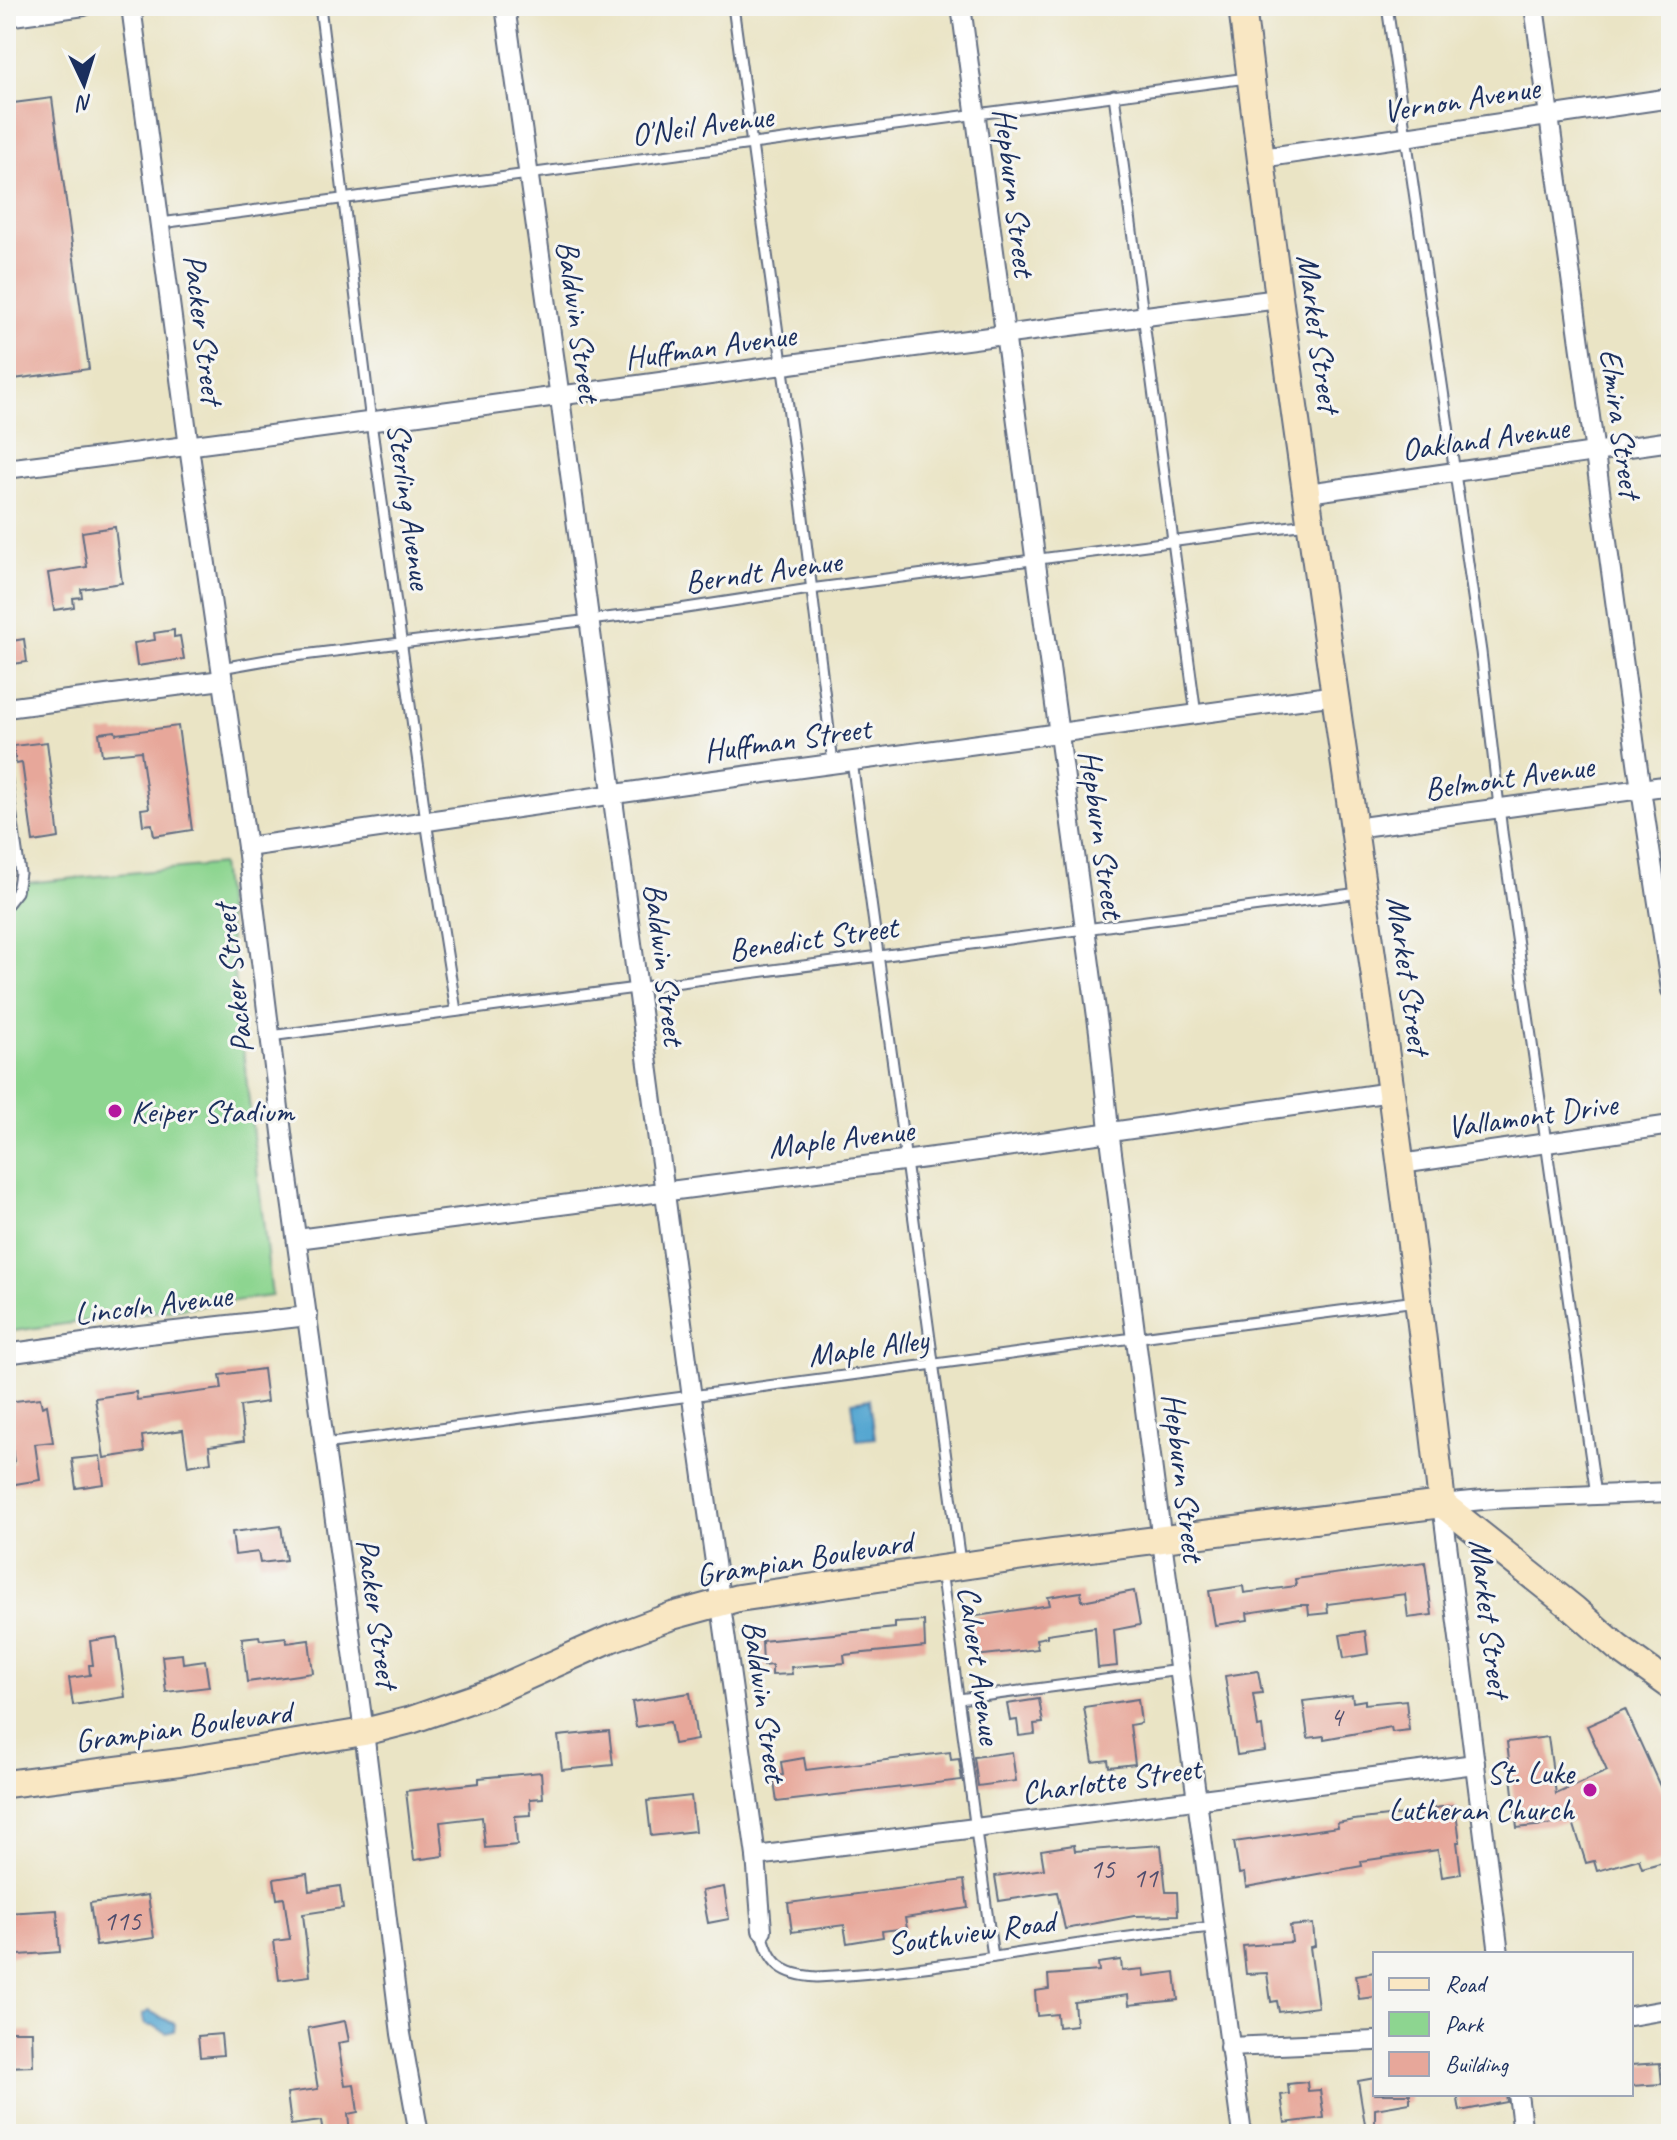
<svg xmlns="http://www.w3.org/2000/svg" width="1677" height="2140" viewBox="0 0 1677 2140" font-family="Caveat,sans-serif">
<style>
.green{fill:#8dd590;stroke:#548277;stroke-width:2}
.water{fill:#57a7d1;stroke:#396b98;stroke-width:2}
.building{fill:#e7a79a}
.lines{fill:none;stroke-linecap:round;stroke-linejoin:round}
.lane-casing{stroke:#636e82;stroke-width:13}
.street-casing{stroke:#636e82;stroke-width:22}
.secondary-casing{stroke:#636e82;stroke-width:30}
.lane{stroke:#fff;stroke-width:9}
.street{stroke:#fff;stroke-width:18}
.secondary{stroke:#f9e7c3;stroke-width:26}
.poi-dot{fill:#b5179e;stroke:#f6f6f2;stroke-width:3}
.labels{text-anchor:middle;stroke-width:6;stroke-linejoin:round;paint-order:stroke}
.number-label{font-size:28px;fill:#4e4d6d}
.street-label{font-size:32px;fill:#1b2f5e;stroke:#f6f6f2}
.poi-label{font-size:32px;fill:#1b2f5e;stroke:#f6f6f2;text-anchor:start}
</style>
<rect width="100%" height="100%" fill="#f6f6f2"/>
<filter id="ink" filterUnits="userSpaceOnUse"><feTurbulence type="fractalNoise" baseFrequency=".0125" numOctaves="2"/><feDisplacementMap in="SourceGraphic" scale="16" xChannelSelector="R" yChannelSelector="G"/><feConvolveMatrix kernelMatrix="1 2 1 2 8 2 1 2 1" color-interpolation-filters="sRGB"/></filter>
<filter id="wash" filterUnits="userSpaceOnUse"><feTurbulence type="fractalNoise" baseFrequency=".006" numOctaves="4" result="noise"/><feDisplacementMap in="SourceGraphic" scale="32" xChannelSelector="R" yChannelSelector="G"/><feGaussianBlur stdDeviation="1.8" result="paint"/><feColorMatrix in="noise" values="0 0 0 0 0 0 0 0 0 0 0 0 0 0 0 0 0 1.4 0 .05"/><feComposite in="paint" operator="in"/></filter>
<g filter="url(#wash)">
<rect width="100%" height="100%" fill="#eae4c5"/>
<!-- green -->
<polygon class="green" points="221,864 272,1296 6,1332 6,885"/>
<!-- water -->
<g class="water">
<polygon points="870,1399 875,1438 857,1440 852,1402"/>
<polygon points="149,2011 175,2024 174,2031 166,2033 156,2027 145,2025 142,2015"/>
</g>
<g id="blocks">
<!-- building -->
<g class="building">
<polygon points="52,98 89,369 6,380 6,104"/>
<polygon points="115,527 122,583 81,589 82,597 73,598 74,607 54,610 48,573 87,567 82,532"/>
<polygon points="174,630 174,637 180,636 184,659 137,666 134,643 155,640 154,633"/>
<polygon points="24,639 27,662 6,665 6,642"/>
<polygon points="178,726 192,830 154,836 152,824 143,825 141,809 149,808 141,751 102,755 99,733 115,731 116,734"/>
<polygon points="47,742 59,838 33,842 22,763 16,764 13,746"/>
<polygon points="263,1369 267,1402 240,1406 244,1441 209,1446 211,1462 188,1466 183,1430 142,1436 144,1452 104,1458 95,1398 136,1392 137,1400 222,1389 220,1375"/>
<polygon points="40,1398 42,1407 47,1405 53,1442 35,1444 40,1480 9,1485 6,1464 14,1463 6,1402"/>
<polygon points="100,1456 104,1484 76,1488 72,1459"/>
<polygon points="281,1526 286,1560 260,1563 258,1552 235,1555 232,1532"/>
<polygon points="1425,1562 1432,1615 1408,1618 1405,1594 1327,1604 1328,1613 1309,1615 1308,1605 1299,1605 1247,1613 1248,1620 1215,1625 1209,1591 1243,1586 1244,1593 1296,1586 1295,1579"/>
<polygon points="1134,1591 1140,1625 1114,1630 1117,1666 1098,1668 1095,1627 1047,1634 1047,1637 1036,1639 1038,1649 975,1656 970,1617 1050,1605 1048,1597 1081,1592 1082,1601"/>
<polygon points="924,1621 925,1647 844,1655 845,1663 791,1667 792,1674 772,1675 772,1665 763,1666 762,1641 895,1628 895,1623"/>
<polygon points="1365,1631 1368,1654 1344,1658 1340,1635"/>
<polygon points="259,1636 260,1640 286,1637 287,1643 309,1640 313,1673 247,1682 242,1638"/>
<polygon points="117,1637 125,1697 73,1705 69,1678 90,1675 89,1665 93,1665 90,1641"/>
<polygon points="182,1654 183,1663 205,1660 209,1687 166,1692 162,1656"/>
<polygon points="1258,1671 1262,1693 1253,1694 1258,1727 1262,1726 1265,1751 1237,1755 1225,1676"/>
<polygon points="690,1693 697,1740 674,1744 670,1722 636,1727 632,1702"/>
<polygon points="1352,1695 1353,1702 1365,1700 1365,1704 1406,1700 1409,1730 1392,1732 1391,1727 1324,1739 1324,1736 1308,1738 1303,1701"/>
<polygon points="1039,1699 1043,1723 1034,1724 1035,1734 1019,1736 1017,1720 1010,1721 1007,1704"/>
<polygon points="1138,1699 1141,1723 1130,1725 1135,1764 1109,1767 1108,1760 1093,1762 1084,1707"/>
<polygon points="1625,1709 1664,1795 1671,1818 1671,1860 1642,1868 1639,1859 1597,1871 1594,1861 1586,1863 1573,1822 1517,1828 1507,1742 1548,1737 1556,1794 1607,1771 1587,1726"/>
<polygon points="609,1731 613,1765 562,1770 558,1736"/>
<polygon points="950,1752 951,1760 959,1759 962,1780 777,1802 773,1776 783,1775 781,1762 804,1758 806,1770"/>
<polygon points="1012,1752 1016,1781 978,1786 974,1757"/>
<polygon points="541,1772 543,1798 530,1799 531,1815 515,1816 517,1845 485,1848 482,1817 440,1822 444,1856 414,1860 406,1791 479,1783 479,1778"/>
<polygon points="691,1796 695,1831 651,1836 647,1801"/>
<polygon points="1455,1805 1460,1842 1457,1842 1461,1874 1442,1877 1438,1850 1361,1861 1362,1866 1246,1887 1244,1873 1239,1874 1234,1842 1338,1827 1337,1823 1354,1820 1430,1811 1429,1809"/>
<polygon points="1074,1845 1075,1851 1161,1845 1166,1892 1177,1892 1178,1915 1134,1916 1065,1929 1057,1892 999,1901 995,1876 1044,1869 1041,1850"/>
<polygon points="307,1874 309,1891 340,1886 343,1908 303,1914 310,1976 279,1980 274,1941 290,1939 284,1898 277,1899 274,1879"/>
<polygon points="964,1880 968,1908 905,1918 907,1928 882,1931 883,1937 847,1943 844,1925 792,1932 788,1903"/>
<polygon points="724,1887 729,1919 708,1923 702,1891"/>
<polygon points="148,1895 154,1938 96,1946 90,1903"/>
<polygon points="57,1910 60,1952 6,1956 6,1913"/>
<polygon points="1313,1924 1315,1946 1310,1947 1318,2007 1279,2012 1277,2001 1271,2002 1267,1973 1246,1974 1243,1946 1292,1942 1290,1926"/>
<polygon points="1121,1960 1122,1971 1143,1969 1144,1976 1175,1972 1178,2000 1129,2005 1128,1995 1074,2002 1076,2025 1058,2027 1057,2014 1037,2016 1035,1991 1049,1989 1048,1975 1099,1971 1098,1963"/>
<polygon points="1375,1972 1375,1997 1359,1999 1356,1975"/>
<polygon points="345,2021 349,2041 338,2043 345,2085 354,2084 358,2112 348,2114 350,2134 323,2134 321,2121 291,2125 287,2093 318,2089 308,2028"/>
<polygon points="6,2031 32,2031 33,2066 6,2067"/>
<polygon points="221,2034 223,2055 200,2057 198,2036"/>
<polygon points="1660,2063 1662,2084 1631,2086 1631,2065"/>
<polygon points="1375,2078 1375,2094 1410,2094 1410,2103 1375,2109 1375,2130 1366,2131 1358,2081"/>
<polygon points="1307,2082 1308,2091 1320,2090 1324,2118 1285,2123 1281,2095 1289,2094 1288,2084"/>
<polygon points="1457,2094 1506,2094 1507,2102 1460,2111"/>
</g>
</g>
</g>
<g filter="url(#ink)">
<use href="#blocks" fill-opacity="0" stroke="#636e82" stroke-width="2"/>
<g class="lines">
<!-- lane casing -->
<g class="lane-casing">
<g id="lane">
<polyline points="320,6 371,422 426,821 456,1011"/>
<polyline points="733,6 801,501 833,763"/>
<polyline points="1387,6 1481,652 1502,832 1596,1495"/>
<polyline points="1114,95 1196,715"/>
<polyline points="161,223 1247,78"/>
<polyline points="221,668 278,658 680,609 810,589 1307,524"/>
<polyline points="852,761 960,1562"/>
<polyline points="6,774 20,873 17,892 6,906"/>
<polyline points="270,1036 1359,893"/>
<polyline points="324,1444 1416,1301"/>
<polyline points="941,1570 993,1957"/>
<polyline points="959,1699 1180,1670"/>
<path d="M 762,1930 C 768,1964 783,1975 817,1977 C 950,1970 1081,1939 1213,1927"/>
</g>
</g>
<!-- street casing -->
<g class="street-casing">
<g id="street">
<polyline points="131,6 189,447 247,847 284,1149 364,1732 401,2034 419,2134"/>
<polyline points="505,6 560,398 692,1398 756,1856 762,1930"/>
<polyline points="961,6 1099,1032 1109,1130 1162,1541 1242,2134"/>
<polyline points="1534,6 1638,769 1671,990"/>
<polyline points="6,17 84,6"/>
<polyline points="1261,158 1671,98"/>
<path d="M 6,469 C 431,417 854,352 1279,299"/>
<polyline points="1308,493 1671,441"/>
<polyline points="6,708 222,680"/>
<polyline points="1354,828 1671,785"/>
<polyline points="247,847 685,784 1336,695"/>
<polyline points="1401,1164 1671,1125"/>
<polyline points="297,1239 957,1154 1391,1092"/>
<polyline points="6,1354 140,1335 308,1316"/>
<polyline points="756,1856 1475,1764"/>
<polyline points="1499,1954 1442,1504 1493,1499 1671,1492"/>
<polyline points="1631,2016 1671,2009"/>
<polyline points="1229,2047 1375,2041"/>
<polyline points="1518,2094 1523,2134"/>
</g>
</g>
<!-- secondary casing -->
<g class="secondary-casing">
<g id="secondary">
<path d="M 1242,6 C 1301,506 1387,1003 1442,1504"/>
<polyline points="1442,1504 1574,1609 1617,1647 1671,1686"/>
<polyline points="6,1784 180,1762 364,1732 411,1720 492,1692 610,1639 672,1616 738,1598 1052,1553 1442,1504"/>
</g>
</g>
<!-- lane -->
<use href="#lane" class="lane"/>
<!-- street -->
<use href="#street" class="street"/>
<!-- secondary -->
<use href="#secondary" class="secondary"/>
</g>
</g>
<!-- markers -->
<g class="poi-dot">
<circle cx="115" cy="1111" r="8"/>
<circle cx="1590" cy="1790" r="8"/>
</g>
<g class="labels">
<!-- number labels -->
<g class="number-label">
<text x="1336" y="1726">4</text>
<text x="1102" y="1878">15</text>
<text x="1145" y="1887">11</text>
<text x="122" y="1930">115</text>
</g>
<!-- street labels -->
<g class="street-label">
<text transform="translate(1461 99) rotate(-9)" y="11">Vernon Avenue</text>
<text transform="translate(702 125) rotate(-8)" y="11">O'Neil Avenue</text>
<text transform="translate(1015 192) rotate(83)" y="11">Hepburn Street</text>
<text transform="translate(579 321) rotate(82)" y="11">Baldwin Street</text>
<text transform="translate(204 329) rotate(83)" y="11">Packer Street</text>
<text transform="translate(1319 333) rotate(82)" y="11">Market Street</text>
<text transform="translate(710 346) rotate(-8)" y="11">Huffman Avenue</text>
<text transform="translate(1621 423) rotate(82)" y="11">Elmira Street</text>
<text transform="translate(1485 438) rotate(-8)" y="11">Oakland Avenue</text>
<text transform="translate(410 506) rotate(82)" y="11">Sterling Avenue</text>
<text transform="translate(763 571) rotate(-8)" y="11">Berndt Avenue</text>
<text transform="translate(787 739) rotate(-8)" y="11">Huffman Street</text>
<text transform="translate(1509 777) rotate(-8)" y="11">Belmont Avenue</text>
<text transform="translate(1102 834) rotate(82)" y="11">Hepburn Street</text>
<text transform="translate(813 938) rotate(-8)" y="11">Benedict Street</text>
<text transform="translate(665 964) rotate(83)" y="11">Baldwin Street</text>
<text transform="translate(1409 975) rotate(82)" y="11">Market Street</text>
<text transform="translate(233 979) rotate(-97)" y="11">Packer Street</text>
<text transform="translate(1532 1115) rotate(-8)" y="11">Vallamont Drive</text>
<text transform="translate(841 1138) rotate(-7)" y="11">Maple Avenue</text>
<text transform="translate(153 1304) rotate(-7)" y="11">Lincoln Avenue</text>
<text transform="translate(868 1347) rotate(-8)" y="11">Maple Alley</text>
<text transform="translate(1184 1477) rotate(83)" y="11">Hepburn Street</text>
<text transform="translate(804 1558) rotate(-9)" y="11">Grampian Boulevard</text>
<text transform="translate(378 1613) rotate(82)" y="11">Packer Street</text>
<text transform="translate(1490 1618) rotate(83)" y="11">Market Street</text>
<text transform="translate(980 1665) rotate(82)" y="11">Calvert Avenue</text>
<text transform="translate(765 1701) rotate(82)" y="11">Baldwin Street</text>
<text transform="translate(183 1726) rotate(-8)" y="11">Grampian Boulevard</text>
<text transform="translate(1111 1780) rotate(-8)" y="11">Charlotte Street</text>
<text transform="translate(971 1932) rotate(-8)" y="11">Southview Road</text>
</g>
<!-- poi labels -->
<g class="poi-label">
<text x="131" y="1122">Keiper Stadium</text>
<text x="1574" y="1783" text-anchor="end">St. Luke<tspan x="1574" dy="37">Lutheran Church</tspan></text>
</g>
</g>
<!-- margin -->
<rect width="1677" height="2140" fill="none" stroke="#f6f6f2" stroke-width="32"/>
<!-- legend -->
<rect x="1373" y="1952" width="260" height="144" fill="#f6f6f2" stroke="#9ea6b7" stroke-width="2"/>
<rect x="1389" y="1978" width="40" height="12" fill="#f9e7c3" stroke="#9ea6b7" stroke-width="2"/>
<text x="1445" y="1992" font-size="24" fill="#1b2f5e">Road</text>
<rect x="1389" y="2012" width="40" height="24" fill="#8dd590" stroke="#9ea6b7" stroke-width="2"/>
<text x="1445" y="2032" font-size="24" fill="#1b2f5e">Park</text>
<rect x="1389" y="2052" width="40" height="24" fill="#e7a79a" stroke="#9ea6b7" stroke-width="2"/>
<text x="1445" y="2072" font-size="24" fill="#1b2f5e">Building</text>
<!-- north arrow -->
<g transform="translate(84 84) rotate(176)" stroke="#f6f6f2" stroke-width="6" paint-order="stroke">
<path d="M0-6L14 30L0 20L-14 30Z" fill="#1b2f5e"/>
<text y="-12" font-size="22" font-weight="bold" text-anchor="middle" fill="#1b2f5e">N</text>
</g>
</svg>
